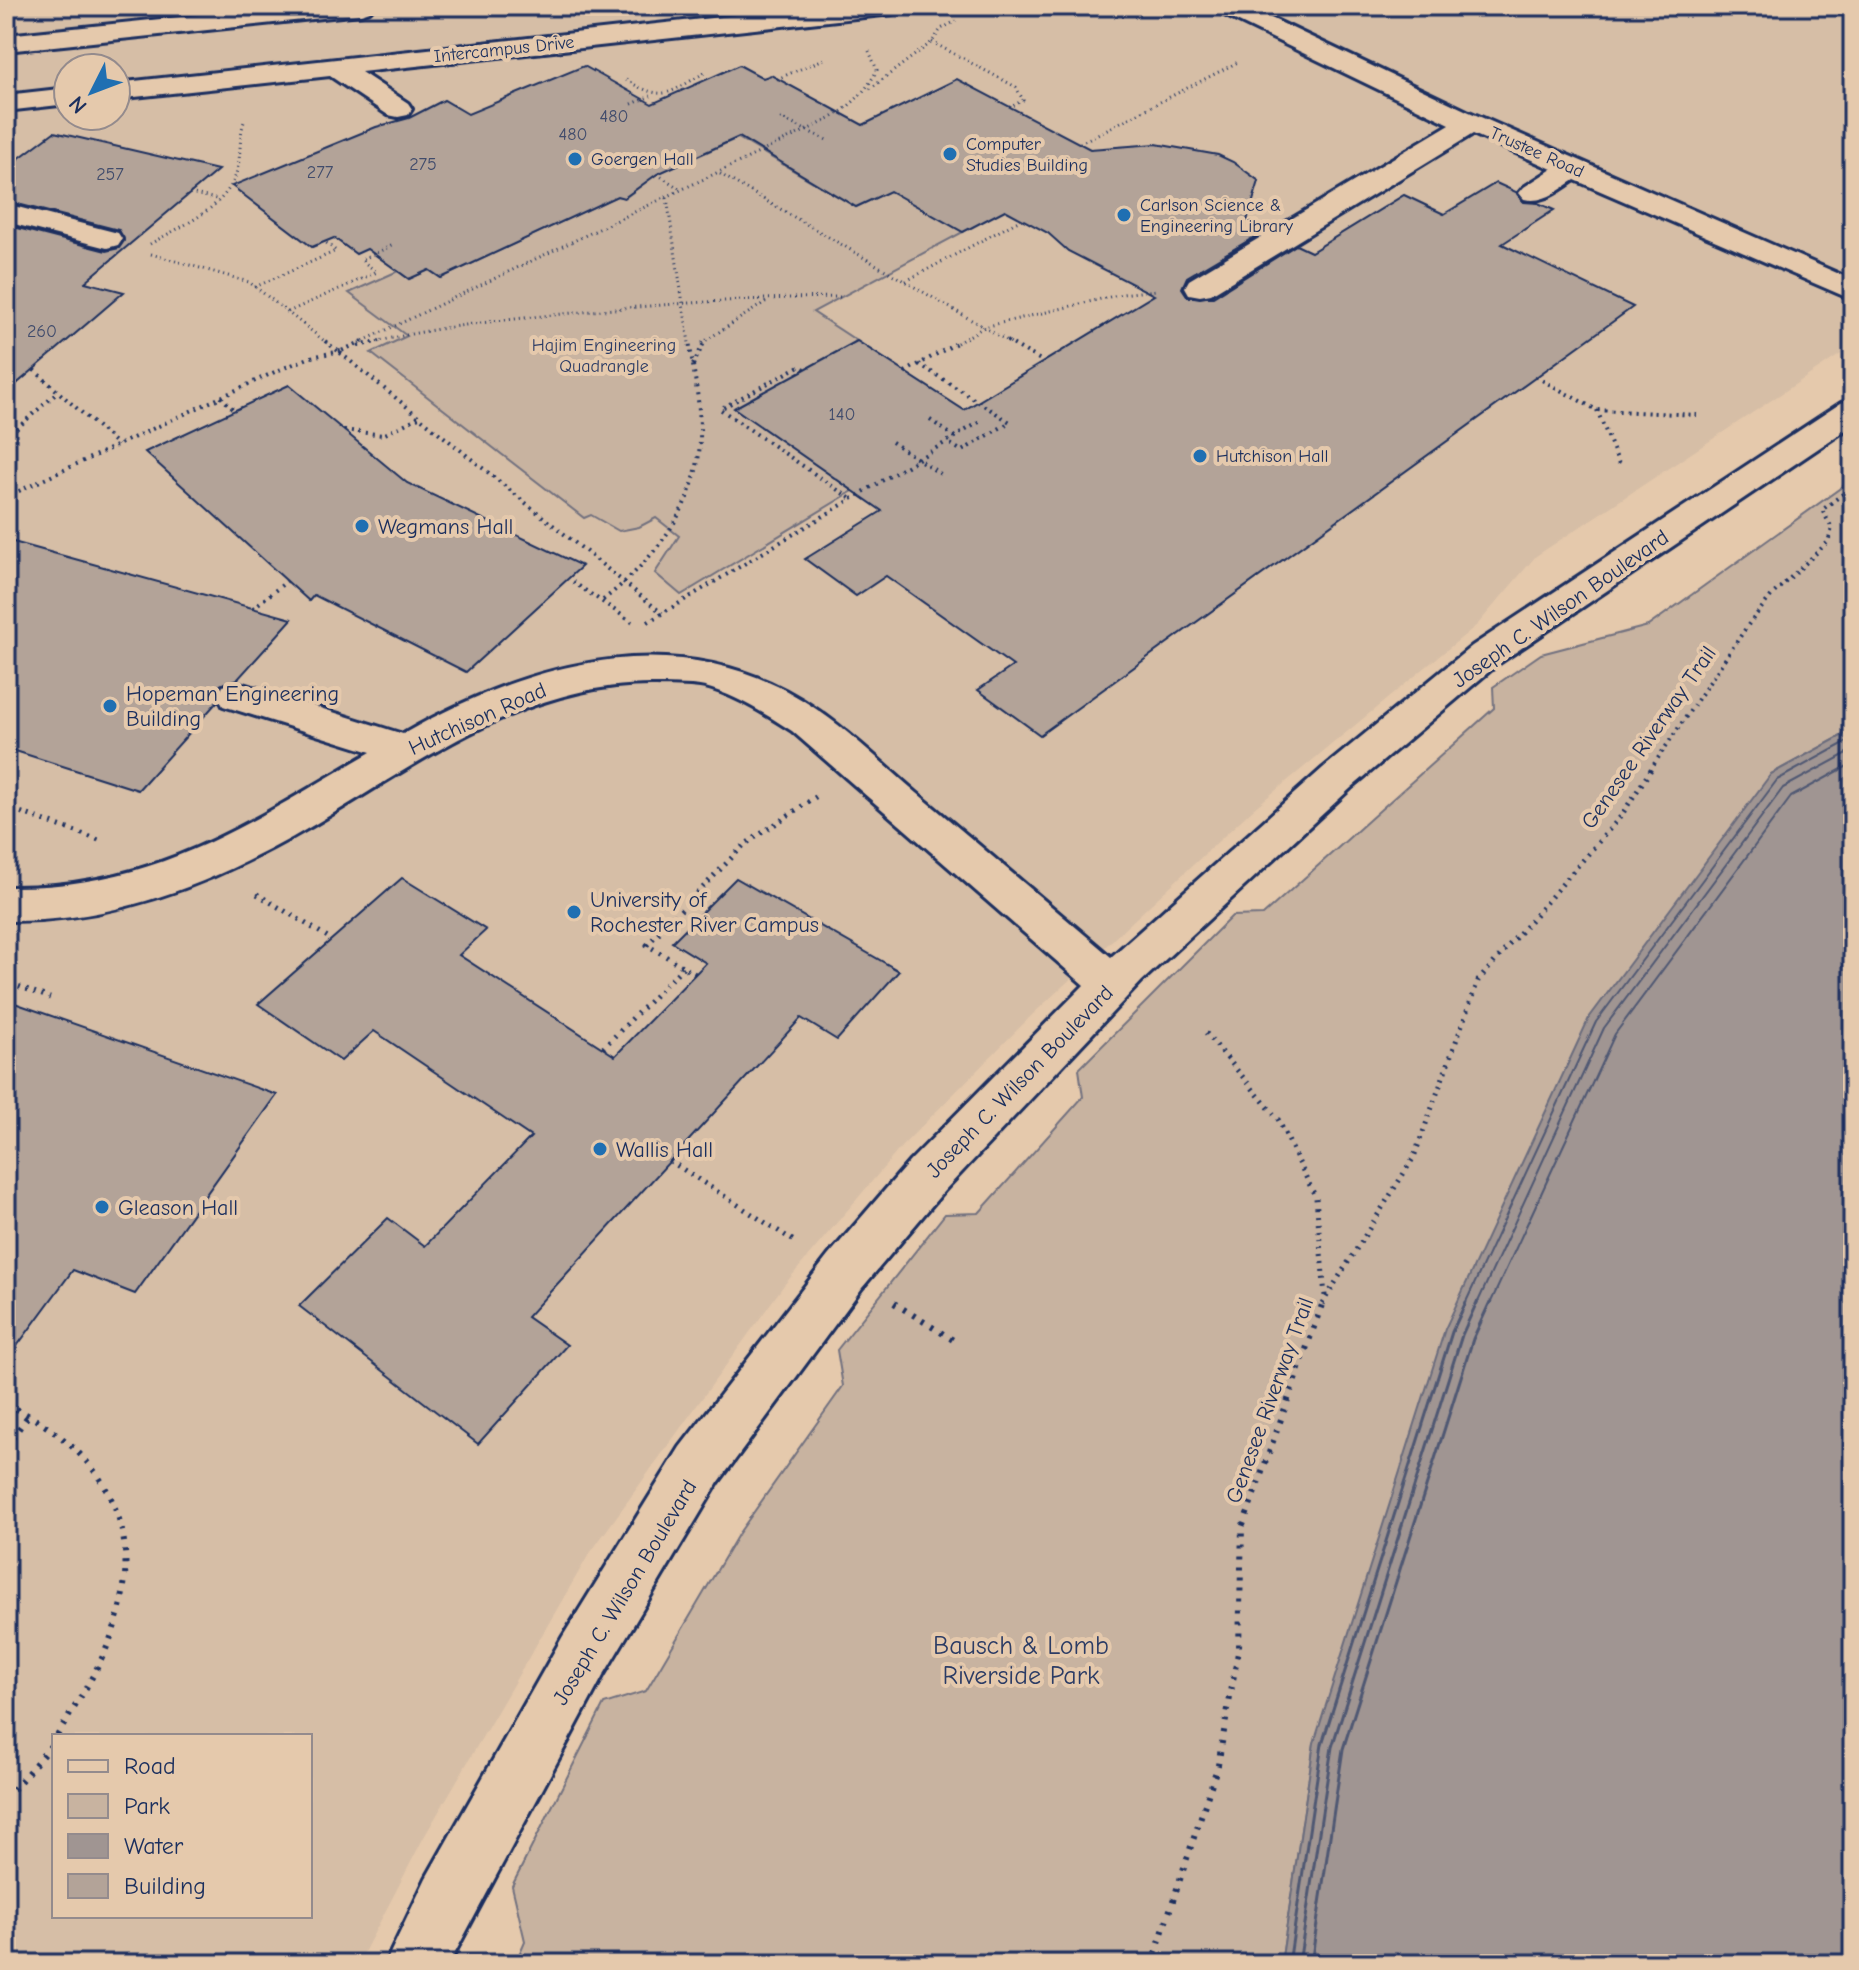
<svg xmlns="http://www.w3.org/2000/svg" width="1859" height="1970" viewBox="0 0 1859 1970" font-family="'Comic Neue',sans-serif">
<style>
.built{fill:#d6bea6;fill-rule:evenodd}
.green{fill:#c8b3a0;stroke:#72717f;stroke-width:2}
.water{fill:#a09592;stroke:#6b6c7d;stroke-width:2}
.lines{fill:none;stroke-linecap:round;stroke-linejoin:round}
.shore-far1{stroke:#505873;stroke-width:2}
.shore{stroke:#505873;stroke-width:3}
.building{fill:#b3a398;stroke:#1b2f5e;stroke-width:2}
.minor-casing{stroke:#1b2f5e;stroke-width:6}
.path-far3{stroke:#1b2f5e;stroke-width:3;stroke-dasharray:1 4;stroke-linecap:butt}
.path-far2{stroke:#1b2f5e;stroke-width:4;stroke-dasharray:2 5;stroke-linecap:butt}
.path-far1{stroke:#1b2f5e;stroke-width:5;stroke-dasharray:2 6;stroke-linecap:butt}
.path{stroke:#1b2f5e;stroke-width:6;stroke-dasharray:3 8;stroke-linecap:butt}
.minor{fill:#e5c9ac;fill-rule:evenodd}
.path-bridge-far1{stroke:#1b2f5e;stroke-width:3;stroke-dasharray:1 4;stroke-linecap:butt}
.path-bridge{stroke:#1b2f5e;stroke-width:4;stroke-dasharray:2 5;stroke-linecap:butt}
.poi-dot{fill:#1f6fb2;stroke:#e5c9ac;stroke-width:3}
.labels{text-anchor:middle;stroke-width:8;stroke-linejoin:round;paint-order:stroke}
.far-street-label{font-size:18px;fill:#1b2f5e;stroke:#e5c9ac}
.number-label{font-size:18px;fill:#414c6c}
.far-poi-label{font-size:18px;fill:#1b2f5e;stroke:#e5c9ac;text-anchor:start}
.far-park-label{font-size:18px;fill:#2c3c65;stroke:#e5c9ac}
.poi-label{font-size:22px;fill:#1b2f5e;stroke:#e5c9ac;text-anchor:start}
.street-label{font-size:22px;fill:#1b2f5e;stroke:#e5c9ac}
.near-park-label{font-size:26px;fill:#2c3c65;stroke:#e5c9ac}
</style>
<rect width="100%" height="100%" fill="#e5c9ac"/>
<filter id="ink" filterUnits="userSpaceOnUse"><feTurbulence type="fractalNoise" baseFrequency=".0125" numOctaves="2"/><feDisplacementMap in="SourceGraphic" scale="16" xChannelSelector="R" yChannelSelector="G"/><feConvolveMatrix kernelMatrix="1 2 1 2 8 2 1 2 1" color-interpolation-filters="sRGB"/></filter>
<g filter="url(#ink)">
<!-- built -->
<path class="built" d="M 6,6 L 1853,6 L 1853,346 L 1536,556 L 1477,625 L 1253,809 L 1033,1014 L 902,1146 L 784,1285 L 588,1556 L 424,1837 L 358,1964 L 6,1964 ZM 68,68 L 116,68 L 116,116 L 68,116 ZM 54,1736 L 310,1736 L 310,1916 L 54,1916 Z"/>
<!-- green -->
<g class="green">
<polygon points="738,138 856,207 890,191 963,232 813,312 857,341 735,407 853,491 681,595 655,573 679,536 656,518 639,527 619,531 591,515 584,518 371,353 407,336 349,293 398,271 409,279 429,270 441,278 617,196 625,198 657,174"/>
<polygon points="1853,479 1853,716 1845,734 1771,774 1314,1743 1281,1964 515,1964 525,1941 512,1886 604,1704 646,1691 739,1533 843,1386 837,1350 945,1214 979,1213 1083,1097 1079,1069 1232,916 1263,915 1494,708 1493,687 1541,654 1648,626"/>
</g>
<!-- water -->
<polygon class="water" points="1853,716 1853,1964 1281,1964 1314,1743 1445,1329 1589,1018 1771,774 1845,734"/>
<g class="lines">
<!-- shore-far1 -->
<g class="shore-far1">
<polyline points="1465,1304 1596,1022 1777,780 1848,741 1853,735"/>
<polyline points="1477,1304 1604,1028 1783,788 1853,750"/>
<polyline points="1490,1304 1615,1034 1791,797 1853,763"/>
</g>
<!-- shore -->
<g class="shore">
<polyline points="1289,1964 1322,1744 1452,1332 1466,1302"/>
<polyline points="1299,1964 1332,1747 1462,1335 1477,1302"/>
<polyline points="1311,1964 1343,1749 1473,1339 1490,1302"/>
</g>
</g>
<!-- building -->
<g class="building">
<polygon points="739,65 763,78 771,75 863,125 957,79 1090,149 1156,144 1218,155 1233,162 1259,181 1247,221 1266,230 1187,277 1182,288 1188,297 1213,297 1296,245 1311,252 1404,195 1444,214 1496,183 1516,192 1524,202 1538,203 1554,210 1502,244 1633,307 1040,735 978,690 1013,666 886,576 856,596 805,559 882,511 734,408 857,341 964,410 1154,295 1068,251 1048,233 1005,210 963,232 890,191 856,207 739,137 657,174 624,198 617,196 441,278 429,270 409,279 367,249 356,254 334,238 312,247 232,186 376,127 409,118 444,100 468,114 584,66 652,104"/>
<polygon points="54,132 218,170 85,282 124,292 6,393 6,225 106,251 119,248 124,241 119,230 6,201 6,168"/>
<polygon points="289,385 407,483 582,566 466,672 314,595 309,601 145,452"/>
<polygon points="6,540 292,619 238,679 220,685 215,695 217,702 138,790 6,748"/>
<polygon points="402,878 486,930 459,955 615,1056 706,963 672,942 736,878 899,971 837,1040 801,1018 527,1317 567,1345 478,1444 299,1306 388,1218 425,1246 531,1137 374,1031 341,1061 258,1004"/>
<polygon points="6,1000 277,1095 135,1294 73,1270 6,1361"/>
</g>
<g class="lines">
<!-- minor casing -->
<g class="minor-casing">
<g id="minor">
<polygon points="287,6 374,6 370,11 361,14 6,51 6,35"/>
<polygon points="821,6 905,6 901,11 892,14 361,72 408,103 412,109 408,115 398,117 388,115 330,76 116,99 116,83"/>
<path d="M 1212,6 L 1246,6 L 1467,111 L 1853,280 L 1853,300 L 1575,180 C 1559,190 1544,204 1524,199 L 1519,193 L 1524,187 L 1552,169 L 1473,134 L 1211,294 L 1200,296 L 1189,294 L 1185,287 L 1189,280 L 1450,124 L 1216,11 Z"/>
<polygon points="68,88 68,104 6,111 6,95"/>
<polygon points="6,204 118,233 122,239 118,245 107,248 6,222"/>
<path d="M 1853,400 L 1853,425 L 1498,664 L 1351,788 L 1142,981 L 944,1191 L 862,1288 L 718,1483 L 603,1676 L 449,1964 L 385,1964 L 426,1878 L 563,1636 L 680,1447 L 828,1256 L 910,1161 L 1084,985 L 792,731 C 767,715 740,698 712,689 C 694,683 675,685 657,684 C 499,681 380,798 245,862 C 169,899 91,922 6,921 L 6,887 C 156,889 247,824 371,752 L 223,706 L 218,696 L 223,686 L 237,682 L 403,734 C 532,660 688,618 819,711 C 854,735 885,766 917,793 C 982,847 1046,902 1111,957 L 1323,768 L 1472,646 L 1841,403 Z"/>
</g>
</g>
<!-- path-far3 -->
<g class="path-far3">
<polyline points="932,42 1016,87 1023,100 1011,107"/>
<polyline points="777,79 824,59"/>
<path d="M 626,80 C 666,103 668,93 706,72"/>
<polyline points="870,89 932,42 941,29 956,21"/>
<polyline points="632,104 651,96"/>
<polyline points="1080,143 1240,61"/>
<polyline points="657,174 682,190"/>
<polyline points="720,174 1011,343"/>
<polyline points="190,193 216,199"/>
<polyline points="667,198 689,343"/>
<path d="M 150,244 C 179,227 225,209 236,174 C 242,156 238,137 245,119"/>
<polyline points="151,254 249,282 327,343"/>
<polyline points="906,281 1022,219"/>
<polyline points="255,287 336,251 325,242"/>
<polyline points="288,312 377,272 361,260 393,245"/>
<path d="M 359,343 L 830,119 C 851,106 866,92 877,70 L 869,51"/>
<path d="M 372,343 C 437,326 505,320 572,313 C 661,304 751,298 841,297"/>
<polyline points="702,343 767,301"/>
<polyline points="957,343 984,327 1122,294 1156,290"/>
</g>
<!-- path-far2 -->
<g class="path-far2">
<polyline points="325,341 338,351"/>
<polyline points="363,341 339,352 662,613"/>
<polyline points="1007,341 1044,362"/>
<polyline points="358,346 380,341"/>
<polyline points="919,364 1010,422 962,451 947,442"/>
<polyline points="693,365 705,341"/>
<polyline points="805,369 800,366 720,409 851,499"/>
<polyline points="34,370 118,445"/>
<polyline points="905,372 960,341"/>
<polyline points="1536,377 1597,410 1697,415"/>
<polyline points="221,397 234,410"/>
<polyline points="1597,410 1619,464"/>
<polyline points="930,420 955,437"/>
<polyline points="344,430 383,435 421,416"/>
<polyline points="6,438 58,392"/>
<polyline points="6,497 279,370 311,357 341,351"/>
<polyline points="573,582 632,622"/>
<path d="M 603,600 C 653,561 698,506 700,440 C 701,407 694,373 689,341"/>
<polyline points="253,608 287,581"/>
<polyline points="648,622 981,421"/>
<polyline points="1650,770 1748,625 1772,595 1828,542 1832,528 1822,510 1853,486"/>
</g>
<!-- path-far1 -->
<g class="path-far1">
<polyline points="6,807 99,840"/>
<polyline points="257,894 331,939"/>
<polyline points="695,974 647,945 744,845 817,796"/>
<polyline points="6,977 18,986 50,998"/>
<polyline points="1206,1033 1278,1119 1316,1198 1325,1296"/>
<polyline points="603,1048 683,967"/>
<polyline points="670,1161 797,1243"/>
<polyline points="1322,1304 1414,1157 1478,981 1621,816 1652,768"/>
</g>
<!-- path -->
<g class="path">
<polyline points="894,1303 953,1340"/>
<path d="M 6,1404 C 96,1445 148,1520 116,1622 C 104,1663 79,1699 57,1736"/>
<polyline points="6,1447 30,1413"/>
<polyline points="6,1798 54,1742"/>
<polyline points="1152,1964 1218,1765 1239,1647 1242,1528 1323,1302"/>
</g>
<!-- minor -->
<use href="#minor" class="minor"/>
<!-- path-bridge-far1 -->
<polyline class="path-bridge-far1" points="780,118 829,141"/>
<!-- path-bridge -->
<polyline class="path-bridge" points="892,442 942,475"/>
</g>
</g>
<!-- markers -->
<g class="poi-dot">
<circle cx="950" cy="154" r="8"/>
<circle cx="575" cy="159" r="8"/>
<circle cx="1124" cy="215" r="8"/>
<circle cx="1200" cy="456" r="8"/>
<circle cx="362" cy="526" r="8"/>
<circle cx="110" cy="706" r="8"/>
<circle cx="574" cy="912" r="8"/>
<circle cx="600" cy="1149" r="8"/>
<circle cx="102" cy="1207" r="8"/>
</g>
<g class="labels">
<!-- far-street labels -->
<g class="far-street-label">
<text transform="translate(504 49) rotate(-6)" y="6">Intercampus Drive</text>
<text transform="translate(1537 152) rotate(24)" y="6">Trustee Road</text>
</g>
<!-- number labels -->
<g class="number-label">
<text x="614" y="122">480</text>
<text x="573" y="140">480</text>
<text x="423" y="170">275</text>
<text x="320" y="178">277</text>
<text x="110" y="180">257</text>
<text x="42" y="337">260</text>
<text x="842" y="420">140</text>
</g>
<!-- far-poi labels -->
<g class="far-poi-label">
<text x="966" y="150">Computer<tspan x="966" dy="21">Studies Building</tspan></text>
<text x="591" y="165">Goergen Hall</text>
<text x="1140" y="211">Carlson Science &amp;<tspan x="1140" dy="21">Engineering Library</tspan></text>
<text x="1216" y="462">Hutchison Hall</text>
</g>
<!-- far-park labels -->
<g class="far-park-label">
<text x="604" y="351">Hajim Engineering<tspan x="604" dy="21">Quadrangle</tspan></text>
</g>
<!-- poi labels -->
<g class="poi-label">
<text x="378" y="534">Wegmans Hall</text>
<text x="126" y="701">Hopeman Engineering<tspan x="126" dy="25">Building</tspan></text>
<text x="590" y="907">University of<tspan x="590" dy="25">Rochester River Campus</tspan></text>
<text x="616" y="1157">Wallis Hall</text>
<text x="118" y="1215">Gleason Hall</text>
</g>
<!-- street labels -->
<g class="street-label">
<text transform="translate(1560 608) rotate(-35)" y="8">Joseph C. Wilson Boulevard</text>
<text transform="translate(477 718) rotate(-24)" y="8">Hutchison Road</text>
<text transform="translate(1648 737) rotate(-55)" y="8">Genesee Riverway Trail</text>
<text transform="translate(1019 1081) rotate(-46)" y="8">Joseph C. Wilson Boulevard</text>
<text transform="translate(1269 1400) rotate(-70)" y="8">Genesee Riverway Trail</text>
<text transform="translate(624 1592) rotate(-59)" y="8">Joseph C. Wilson Boulevard</text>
</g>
<!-- near-park labels -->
<g class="near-park-label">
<text x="1021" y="1654">Bausch &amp; Lomb<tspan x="1021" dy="30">Riverside Park</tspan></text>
</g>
</g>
<!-- margin -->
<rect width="1859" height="1970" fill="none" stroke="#e5c9ac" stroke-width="32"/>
<rect x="16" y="16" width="1827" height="1938" fill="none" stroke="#1b2f5e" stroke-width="3" filter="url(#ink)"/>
<!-- legend -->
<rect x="52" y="1734" width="260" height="184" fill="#e5c9ac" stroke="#948b8d" stroke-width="2"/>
<rect x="68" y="1760" width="40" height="12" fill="#e5c9ac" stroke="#948b8d" stroke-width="2"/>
<text x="124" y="1774" font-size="24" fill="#1b2f5e">Road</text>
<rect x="68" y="1794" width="40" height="24" fill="#c8b3a0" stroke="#948b8d" stroke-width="2"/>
<text x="124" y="1814" font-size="24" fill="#1b2f5e">Park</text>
<rect x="68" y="1834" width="40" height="24" fill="#a09592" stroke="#948b8d" stroke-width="2"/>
<text x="124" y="1854" font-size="24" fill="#1b2f5e">Water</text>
<rect x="68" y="1874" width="40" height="24" fill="#b3a398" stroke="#948b8d" stroke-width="2"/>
<text x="124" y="1894" font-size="24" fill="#1b2f5e">Building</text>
<!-- north arrow -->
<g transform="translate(92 92) rotate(228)"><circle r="38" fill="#e5c9ac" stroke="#948b8d" stroke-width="2"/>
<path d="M0-6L14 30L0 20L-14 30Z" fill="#1f6fb2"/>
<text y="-12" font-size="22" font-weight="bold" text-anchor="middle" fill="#1b2f5e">N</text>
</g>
</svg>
